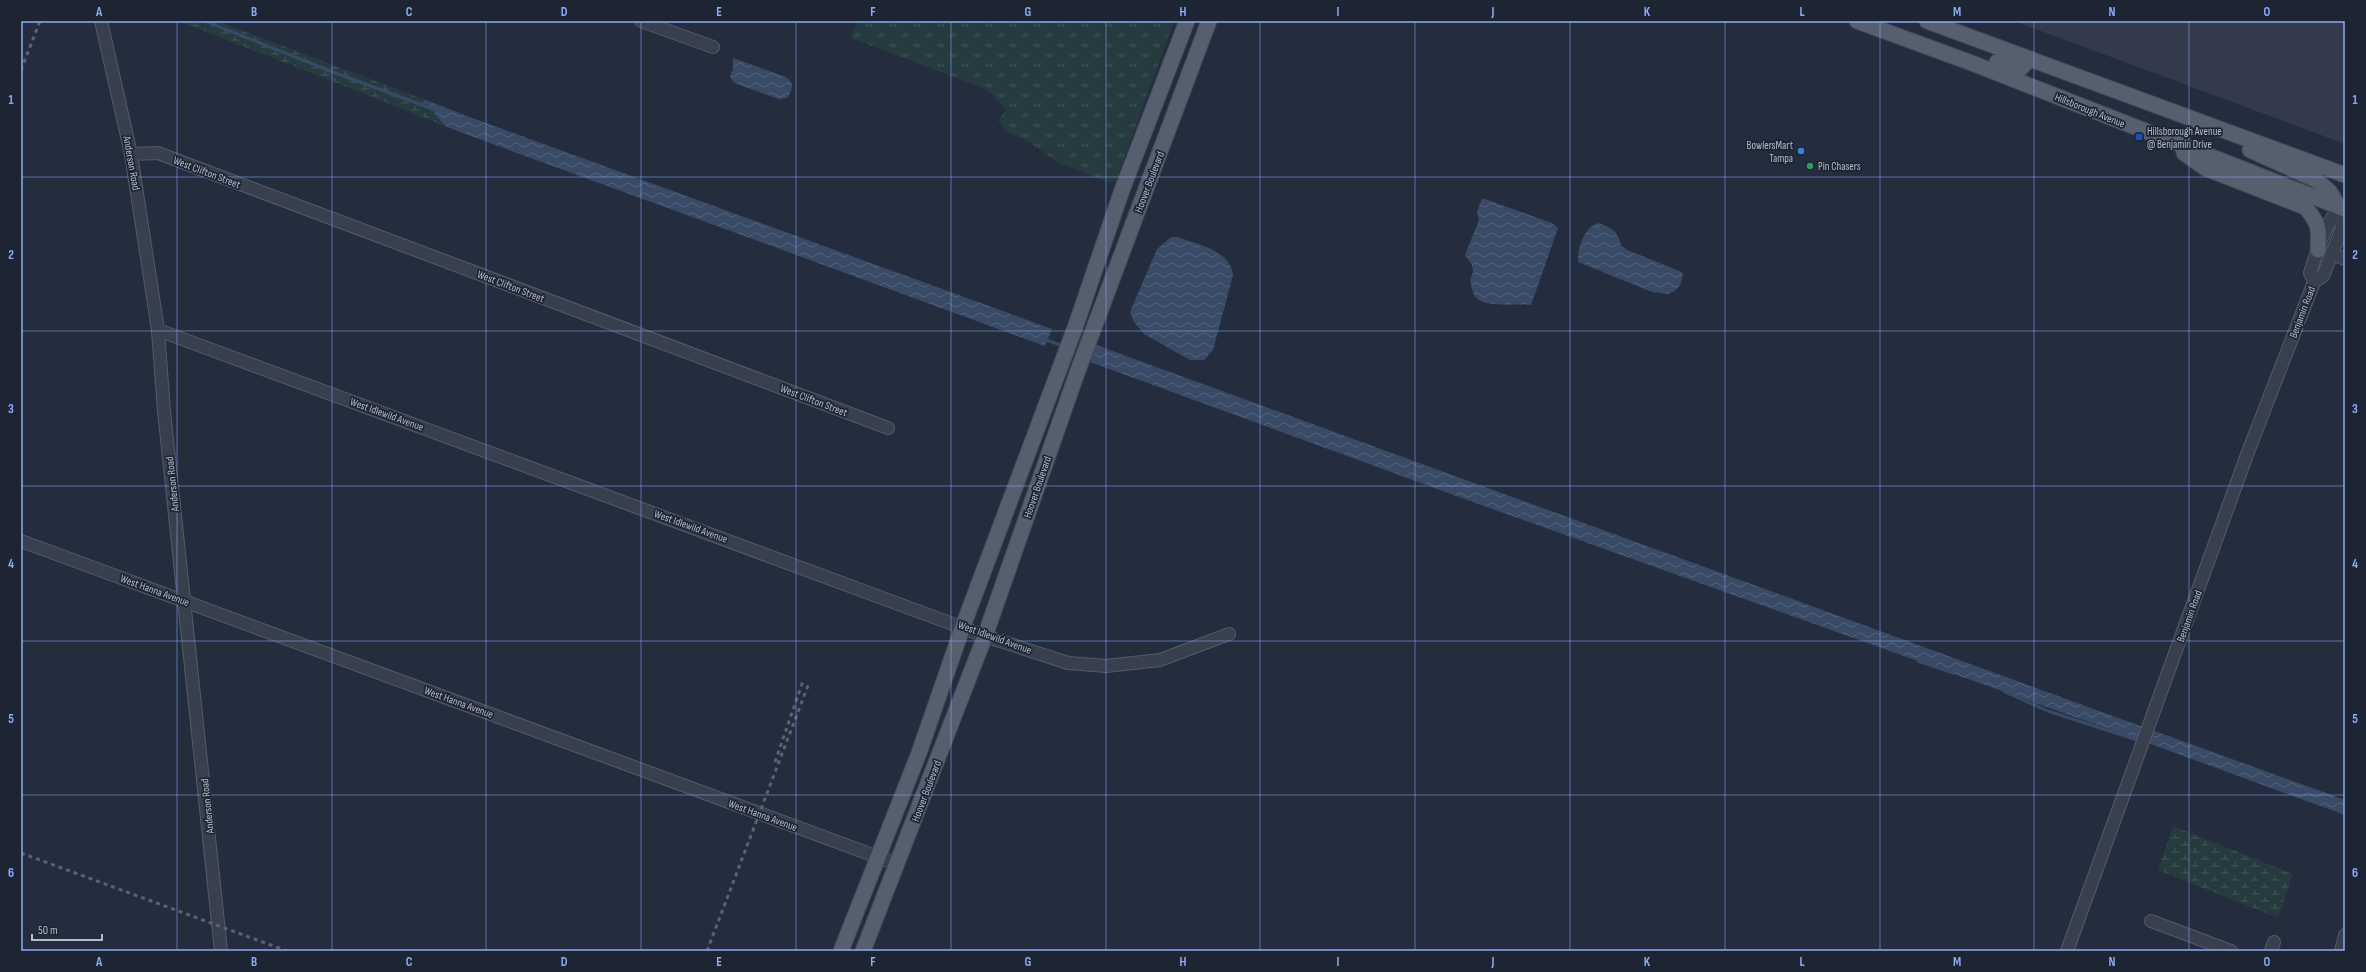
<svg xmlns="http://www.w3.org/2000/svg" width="2366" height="972" viewBox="0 0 2366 972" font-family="'Sofia Sans Condensed',sans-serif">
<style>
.airport{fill:#323a4b}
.grass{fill:url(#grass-tufts)}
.wetland{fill:url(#wetland-marsh)}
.water{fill:url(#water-waves)}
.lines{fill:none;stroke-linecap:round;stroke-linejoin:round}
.stream{stroke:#394a67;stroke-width:3}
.minor-casing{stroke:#535b69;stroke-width:14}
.major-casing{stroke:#414957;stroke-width:17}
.minor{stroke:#38404e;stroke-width:12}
.major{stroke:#565f6e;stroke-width:15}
.rail{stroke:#5a6375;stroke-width:3;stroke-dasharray:4 4;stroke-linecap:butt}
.grid{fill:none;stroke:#89adf9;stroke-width:1;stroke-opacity:0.55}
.transit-dot{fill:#1a4fb4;stroke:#1d2533;stroke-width:1.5}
.shop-dot{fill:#3f7fe0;stroke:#1d2533;stroke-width:1.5}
.leisure-dot{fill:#2e9e5b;stroke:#1d2533;stroke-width:1.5}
.labels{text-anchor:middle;stroke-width:3.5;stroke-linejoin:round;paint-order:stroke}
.street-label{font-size:11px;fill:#b4bbc9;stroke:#1d2533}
.poi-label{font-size:11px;fill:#b4bbc9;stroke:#1d2533;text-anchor:start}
.neatline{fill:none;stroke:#89adf9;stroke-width:1.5}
.grid-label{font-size:13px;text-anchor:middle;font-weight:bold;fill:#89adf9}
</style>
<defs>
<pattern id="grass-tufts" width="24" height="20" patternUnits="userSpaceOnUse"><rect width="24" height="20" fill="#263b3f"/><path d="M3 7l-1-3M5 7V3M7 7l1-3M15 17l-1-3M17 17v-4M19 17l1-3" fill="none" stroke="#435559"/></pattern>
<pattern id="wetland-marsh" width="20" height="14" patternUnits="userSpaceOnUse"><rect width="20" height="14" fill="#263b3f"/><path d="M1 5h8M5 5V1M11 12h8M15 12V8" fill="none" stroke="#435559"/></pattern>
<pattern id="water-waves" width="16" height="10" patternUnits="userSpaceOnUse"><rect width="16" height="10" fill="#394a67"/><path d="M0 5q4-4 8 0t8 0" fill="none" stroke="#53627b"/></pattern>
</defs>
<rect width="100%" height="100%" fill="#242d3e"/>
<!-- airport -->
<polygon class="airport" points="2014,21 2345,21 2345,144"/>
<!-- grass -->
<polygon class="grass" points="858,21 1174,21 1117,178 1115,181 1108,182 1057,162 1029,142 1005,131 998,120 1006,110 988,90 851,38"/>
<!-- wetland -->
<g class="wetland">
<polygon points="179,21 217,21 423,99 445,126"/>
<polygon points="2173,826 2293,874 2278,918 2158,870"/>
</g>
<!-- water -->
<g class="water">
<path d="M 733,58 L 786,77 C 795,84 793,89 787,98 L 779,99 L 734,83 L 730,77 L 733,68 Z"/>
<polygon points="423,99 467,116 1052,329 1045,346 468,135 445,126"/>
<path d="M 1482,198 L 1552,223 L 1558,228 L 1531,305 C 1517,303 1481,309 1474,295 C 1472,290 1471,284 1470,279 C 1476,269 1472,264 1465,255 L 1479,220 L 1477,212 Z"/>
<path d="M 1599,223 C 1612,228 1618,231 1621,245 L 1627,250 L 1682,272 L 1683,275 L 1680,285 L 1675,291 L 1668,294 L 1652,292 L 1578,262 C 1577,248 1585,226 1599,223 Z"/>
<path d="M 1171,237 L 1178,237 C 1199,245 1230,250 1233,275 L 1213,350 L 1204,360 L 1190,360 L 1144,334 L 1134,322 L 1130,312 L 1157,249 Z"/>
<polygon points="1096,345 2143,727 2139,740 1459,497 1090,362"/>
<polygon points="2152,730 2345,800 2345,815 2148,743"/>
</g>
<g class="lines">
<!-- stream -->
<g class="stream">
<polyline points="205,21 338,74 433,109"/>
<polyline points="1044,339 1063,346"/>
<polyline points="1918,661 1953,673"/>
<polyline points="2005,692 2048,711 2140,741"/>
</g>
<!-- minor casing -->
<g class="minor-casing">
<g id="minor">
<polyline points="101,21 131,154 158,330 164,411 221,951"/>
<polyline points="641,21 713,47"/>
<polyline points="131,154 158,153 888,428"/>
<polyline points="2332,254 2345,259"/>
<path d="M 2314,282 L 2310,273 C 2318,248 2324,228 2339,207"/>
<polyline points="158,330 985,636 1068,663 1106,666 1160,660 1229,634"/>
<polyline points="21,541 897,864"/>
<polyline points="2151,921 2231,951"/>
<polyline points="2067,951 2248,452 2314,282 2323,276 2342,228 2339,207"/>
<polyline points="2271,951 2274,942"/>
<polyline points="2341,951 2345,935"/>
</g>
</g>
<!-- major casing -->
<g class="major-casing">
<g id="major">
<polyline points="1857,21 1969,62 2345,209"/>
<polyline points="1927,21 2345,175"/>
<polyline points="1997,62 2020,69 2030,59"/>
<polyline points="2250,150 2316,180 2330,192 2339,207"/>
<path d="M 2184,153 L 2205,168 L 2305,207 C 2320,224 2319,229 2318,250"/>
<polyline points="841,951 919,753 963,626 1076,325 1122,190 1187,21"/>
<polyline points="863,951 985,636 1077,373 1209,21"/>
</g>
</g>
<!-- minor -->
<use href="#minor" class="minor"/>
<!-- major -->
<use href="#major" class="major"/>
<!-- rail -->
<g class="rail">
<polyline points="21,70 40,21"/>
<polyline points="775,762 803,681"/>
<polyline points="21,853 287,951"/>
<polyline points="707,951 809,683"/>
</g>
</g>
<!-- grid -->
<path class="grid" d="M 177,21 L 177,951M 332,21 L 332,951M 486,21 L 486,951M 641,21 L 641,951M 796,21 L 796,951M 951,21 L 951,951M 1106,21 L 1106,951M 1260,21 L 1260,951M 1415,21 L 1415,951M 1570,21 L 1570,951M 1725,21 L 1725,951M 1880,21 L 1880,951M 2034,21 L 2034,951M 2189,21 L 2189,951M 21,177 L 2345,177M 21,331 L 2345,331M 21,486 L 2345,486M 21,641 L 2345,641M 21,795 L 2345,795"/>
<!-- markers -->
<rect class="transit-dot" x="2135" y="133" width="8" height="8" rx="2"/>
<circle class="shop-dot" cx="1801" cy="151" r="4"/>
<circle class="leisure-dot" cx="1810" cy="166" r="4"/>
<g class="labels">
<!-- street labels -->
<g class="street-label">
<text transform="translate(2090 110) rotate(22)" y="4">Hillsborough Avenue</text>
<text transform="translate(132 163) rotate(80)" y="4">Anderson Road</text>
<text transform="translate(207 172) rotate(21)" y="4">West Clifton Street</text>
<text transform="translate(1149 182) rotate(-69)" y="4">Hoover Boulevard</text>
<text transform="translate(511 286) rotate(21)" y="4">West Clifton Street</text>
<text transform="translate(2302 312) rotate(-69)" y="4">Benjamin Road</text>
<text transform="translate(814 400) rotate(21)" y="4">West Clifton Street</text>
<text transform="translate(387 414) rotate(20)" y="4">West Idlewild Avenue</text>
<text transform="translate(172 484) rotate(-96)" y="4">Anderson Road</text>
<text transform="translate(1037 487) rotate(-71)" y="4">Hoover Boulevard</text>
<text transform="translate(691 526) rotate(20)" y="4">West Idlewild Avenue</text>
<text transform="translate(155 590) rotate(20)" y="4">West Hanna Avenue</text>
<text transform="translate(2189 616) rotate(-70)" y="4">Benjamin Road</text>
<text transform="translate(995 637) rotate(20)" y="4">West Idlewild Avenue</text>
<text transform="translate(459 702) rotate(20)" y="4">West Hanna Avenue</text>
<text transform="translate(926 791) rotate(-69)" y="4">Hoover Boulevard</text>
<text transform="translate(207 806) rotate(-96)" y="4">Anderson Road</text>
<text transform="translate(763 815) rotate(20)" y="4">West Hanna Avenue</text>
</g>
<!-- poi labels -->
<g class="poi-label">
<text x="2147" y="135">Hillsborough Avenue<tspan x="2147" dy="13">@ Benjamin Drive</tspan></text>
<text x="1793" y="149" text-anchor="end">BowlersMart<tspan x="1793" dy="13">Tampa</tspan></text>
<text x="1818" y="170">Pin Chasers</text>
</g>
</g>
<!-- border -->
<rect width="2366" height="972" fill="none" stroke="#1d2533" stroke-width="44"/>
<!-- scale -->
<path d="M32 934v6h70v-6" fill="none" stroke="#b4bbc9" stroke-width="2"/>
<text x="38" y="934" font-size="12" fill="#b4bbc9" stroke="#1d2533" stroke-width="3" paint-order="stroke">50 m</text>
<rect x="22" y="22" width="2322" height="928" class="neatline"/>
<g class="grid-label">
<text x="99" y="16">A</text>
<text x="254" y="16">B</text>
<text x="409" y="16">C</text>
<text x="564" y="16">D</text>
<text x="719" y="16">E</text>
<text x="873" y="16">F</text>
<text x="1028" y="16">G</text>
<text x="1183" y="16">H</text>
<text x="1338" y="16">I</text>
<text x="1493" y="16">J</text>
<text x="1647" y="16">K</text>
<text x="1802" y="16">L</text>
<text x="1957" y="16">M</text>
<text x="2112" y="16">N</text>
<text x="2267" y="16">O</text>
<text x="11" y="104">1</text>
<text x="2355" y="104">1</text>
<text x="11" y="259">2</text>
<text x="2355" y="259">2</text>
<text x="11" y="413">3</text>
<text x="2355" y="413">3</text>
<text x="11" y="568">4</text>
<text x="2355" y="568">4</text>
<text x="11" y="723">5</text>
<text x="2355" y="723">5</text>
<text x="11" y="877">6</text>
<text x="2355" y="877">6</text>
<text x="99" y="966">A</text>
<text x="254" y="966">B</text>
<text x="409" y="966">C</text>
<text x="564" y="966">D</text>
<text x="719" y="966">E</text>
<text x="873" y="966">F</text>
<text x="1028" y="966">G</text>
<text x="1183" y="966">H</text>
<text x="1338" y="966">I</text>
<text x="1493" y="966">J</text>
<text x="1647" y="966">K</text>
<text x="1802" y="966">L</text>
<text x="1957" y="966">M</text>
<text x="2112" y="966">N</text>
<text x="2267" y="966">O</text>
</g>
</svg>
